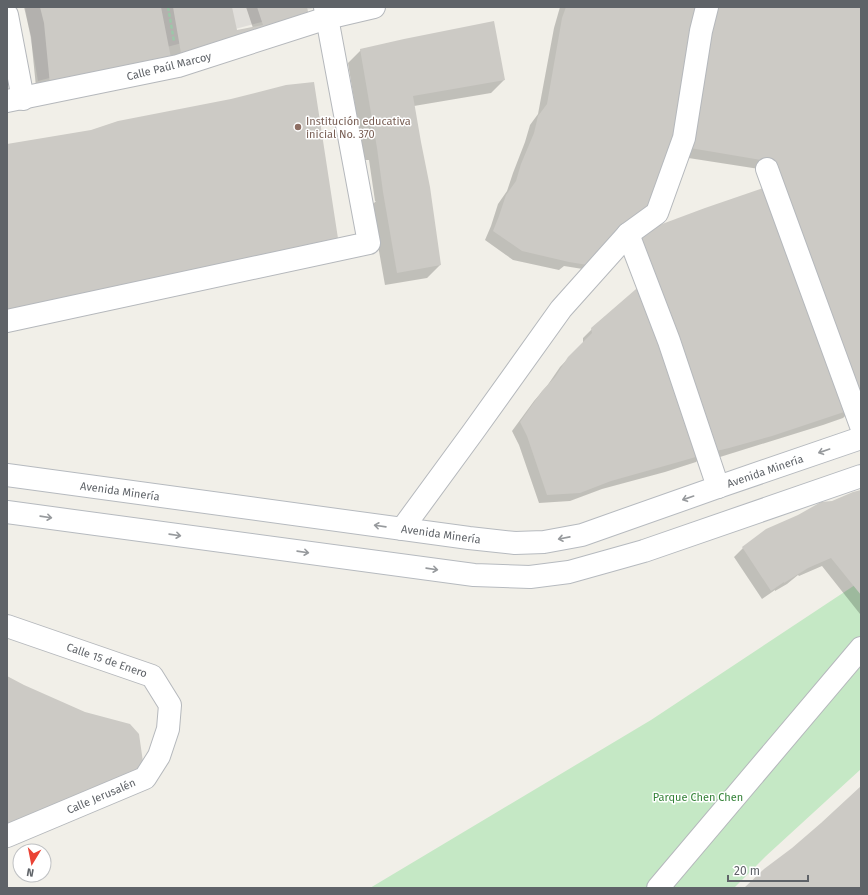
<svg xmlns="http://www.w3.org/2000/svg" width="868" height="895" viewBox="0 0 868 895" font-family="'Fira Sans',sans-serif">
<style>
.industrial{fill:#e0deda}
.green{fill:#c5e8c5}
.shadow{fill:#0003}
.building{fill:#cccac5}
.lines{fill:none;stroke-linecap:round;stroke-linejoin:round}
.minor-casing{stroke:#b5b8bc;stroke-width:24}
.secondary-casing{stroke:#b6babf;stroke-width:24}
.path{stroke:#9cc7a9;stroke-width:2.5;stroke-dasharray:4 2;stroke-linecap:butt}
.minor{stroke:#fff;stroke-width:22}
.secondary{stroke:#fff;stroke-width:22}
.oneway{stroke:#979a9d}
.education-dot{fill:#8d6e63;stroke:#fff;stroke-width:1.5}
.labels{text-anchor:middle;stroke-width:3;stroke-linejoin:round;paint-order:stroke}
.street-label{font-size:11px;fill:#5f6368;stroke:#fff}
.education-label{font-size:11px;fill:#785e54;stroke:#fff;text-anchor:start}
.park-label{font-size:11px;fill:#348238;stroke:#fff}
</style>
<rect width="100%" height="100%" fill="#f1efe8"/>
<!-- industrial -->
<polygon class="industrial" points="25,7 318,7 38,81"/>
<!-- green -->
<polygon class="green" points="861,581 861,769 766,856 734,888 370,888 651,720"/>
<!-- shadow -->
<g class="shadow">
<polygon points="24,7 231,7 236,31 253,28 246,7 306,7 309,21 37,97 31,37"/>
<polygon points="560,7 696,7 589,270 564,266 559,270 513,260 485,240 491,226 498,204 507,191 513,173 525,142 530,125 538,114 554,28"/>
<polygon points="861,7 848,413 843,418 823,425 720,457 699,461 699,459 696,462 665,472 602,489 570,501 539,503 519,445 512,431 534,401 547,386 560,367 583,343 583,338 592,329 767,188 765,170 682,157"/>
<polygon points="361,50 504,80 491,93 414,106 440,265 427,278 385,285 371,206 376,201 375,201 369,160 364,160 348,63"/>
<polygon points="861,491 861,613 860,614 822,566 799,576 798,575 787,584 775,591 775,590 762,599 734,557 743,548 833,502"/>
</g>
<!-- building -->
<g class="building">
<polygon points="40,7 161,7 171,58 50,85 44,23"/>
<polygon points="173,7 232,7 237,30 263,25 257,7 307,7 310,21 182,59"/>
<polygon points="566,7 697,7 675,141 653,207 594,266 569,262 522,251 493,231 499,216 506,195 516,181 521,164 534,133 538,116 547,104 562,18"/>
<polygon points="715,7 861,7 861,403 773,162 690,148"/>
<polygon points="494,21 505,80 413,96 421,142 430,187 441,265 397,273 383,192 377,148 360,49 404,39"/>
<polygon points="314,82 339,245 7,316 7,144 91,130 118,121 231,99 286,85"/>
<polygon points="769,186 853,409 772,436 729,448 708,453 630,236 705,208"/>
<polygon points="643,283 706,454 675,463 611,481 580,493 547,495 527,436 520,422 542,391 555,377 568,357 592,333 591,328"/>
<polygon points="861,490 861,595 831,558 808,568 784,583 784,582 771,591 742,547 766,529 798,515 821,502 832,501 853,492"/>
<polygon points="7,676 24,685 85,712 130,724 139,734 144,769 7,831"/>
<polygon points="861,786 861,888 744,888 764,869 792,848 821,823"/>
</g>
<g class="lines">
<!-- minor casing -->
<g class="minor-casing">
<g id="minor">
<polyline points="7,15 23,99"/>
<polyline points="7,101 178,66 327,18 374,7"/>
<polyline points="767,169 861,426"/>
<polyline points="628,234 669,341 718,487"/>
<polyline points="7,321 369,243 325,7"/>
<polyline points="402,529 473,432 561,309 628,234 657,213 684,138 701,31 707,7"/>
<polyline points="7,626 152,676 170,705 168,729 159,756 145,778 7,836"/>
<polyline points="658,888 861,648"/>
</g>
</g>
<!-- secondary casing -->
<g class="secondary-casing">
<g id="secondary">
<polyline points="7,475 469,538 515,543 544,542 582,535 718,487 861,438"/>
<polyline points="7,512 474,575 530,577 569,572 644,551 861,476"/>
</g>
</g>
<!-- path -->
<polyline class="path" points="168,7 174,41"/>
<!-- minor -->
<use href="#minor" class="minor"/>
<!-- secondary -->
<use href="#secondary" class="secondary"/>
</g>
<!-- one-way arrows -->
<defs><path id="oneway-shaft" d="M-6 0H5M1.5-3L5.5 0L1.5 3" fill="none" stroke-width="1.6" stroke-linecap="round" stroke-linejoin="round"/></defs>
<g class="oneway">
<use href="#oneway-shaft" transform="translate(824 451) rotate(161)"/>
<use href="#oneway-shaft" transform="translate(688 498) rotate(161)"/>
<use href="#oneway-shaft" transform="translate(46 517) rotate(8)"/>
<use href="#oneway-shaft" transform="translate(380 526) rotate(-172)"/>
<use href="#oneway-shaft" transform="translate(175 535) rotate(8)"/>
<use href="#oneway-shaft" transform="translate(564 538) rotate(169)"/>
<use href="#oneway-shaft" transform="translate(303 552) rotate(8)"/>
<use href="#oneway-shaft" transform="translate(432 569) rotate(8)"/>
</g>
<!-- markers -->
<circle class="education-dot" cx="298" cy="127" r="4"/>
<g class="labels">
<!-- street labels -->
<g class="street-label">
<text transform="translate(169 66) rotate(-14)" y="4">Calle Paúl Marcoy</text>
<text transform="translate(765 471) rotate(-19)" y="4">Avenida Minería</text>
<text transform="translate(120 491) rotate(8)" y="4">Avenida Minería</text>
<text transform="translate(441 534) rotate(8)" y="4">Avenida Minería</text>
<text transform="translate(107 660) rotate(19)" y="4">Calle 15 de Enero</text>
<text transform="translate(101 796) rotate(-23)" y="4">Calle Jerusalén</text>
</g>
<!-- education labels -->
<g class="education-label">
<text x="306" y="125">Institución educativa<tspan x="306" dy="13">inicial No. 370</tspan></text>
</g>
<!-- park labels -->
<g class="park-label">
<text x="698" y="801">Parque Chen Chen</text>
</g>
</g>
<!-- border -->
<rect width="868" height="895" fill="none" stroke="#5f6368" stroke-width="16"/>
<!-- north arrow -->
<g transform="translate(32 863) rotate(190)"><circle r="19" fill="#ffffff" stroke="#bfc1c3"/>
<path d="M0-3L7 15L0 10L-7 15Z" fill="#ea4335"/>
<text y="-6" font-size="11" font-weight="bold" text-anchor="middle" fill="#5f6368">N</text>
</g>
<!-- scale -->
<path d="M728 875v6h80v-6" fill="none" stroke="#5f6368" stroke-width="2"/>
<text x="734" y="875" font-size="12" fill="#5f6368" stroke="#ffffff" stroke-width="3" paint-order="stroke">20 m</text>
</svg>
